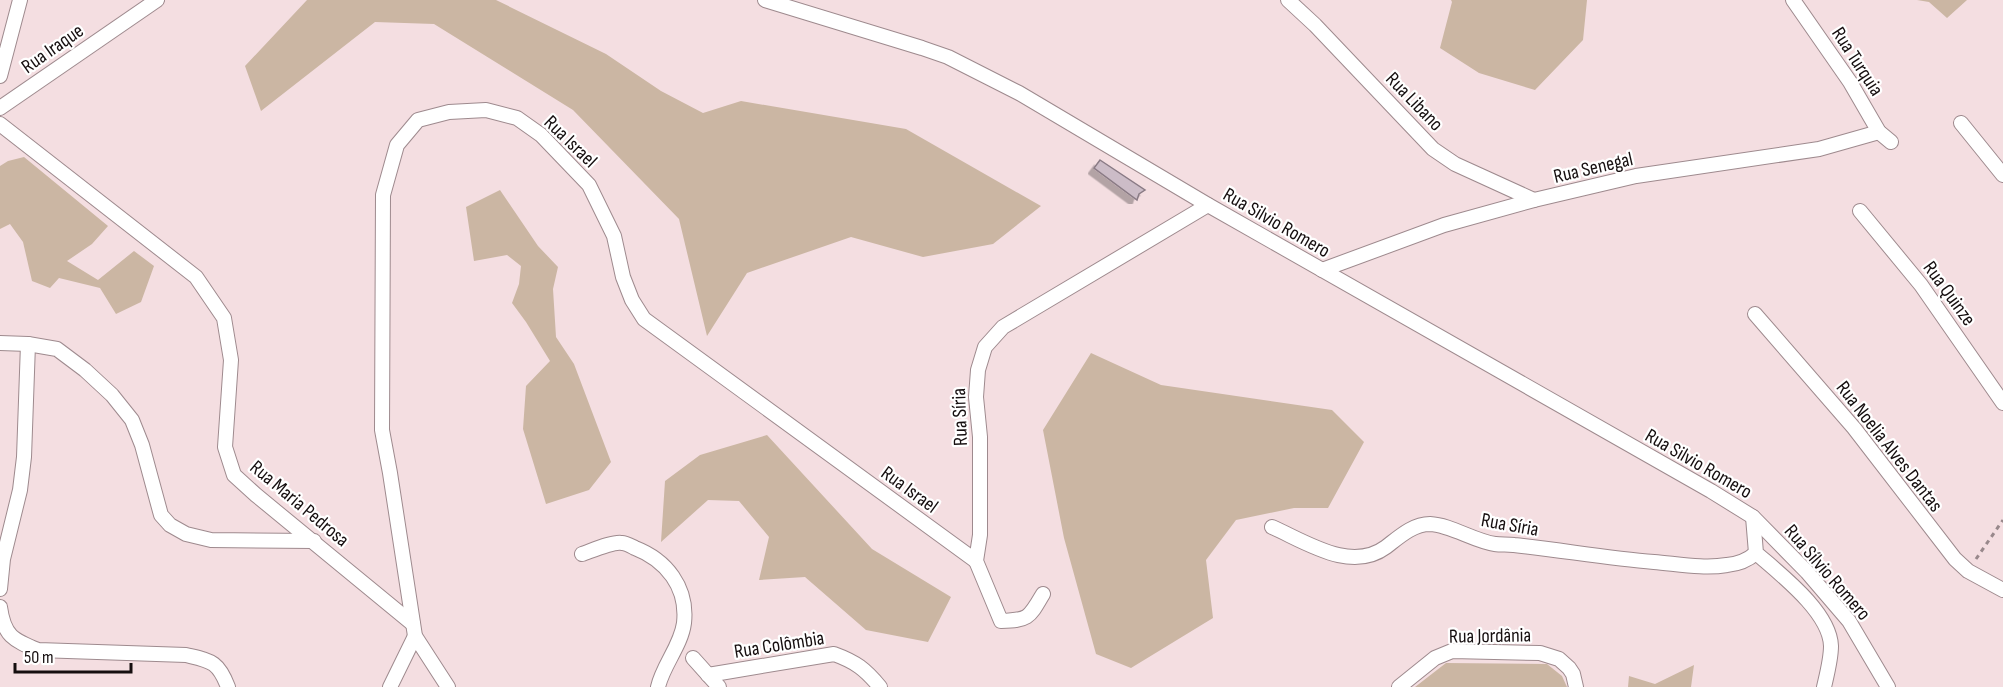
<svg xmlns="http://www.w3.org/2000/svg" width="2003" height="687" viewBox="0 0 2003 687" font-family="'Sofia Sans Condensed',sans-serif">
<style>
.green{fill:#cbb6a3}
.building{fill:#ccbcc7;stroke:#8a7b85;stroke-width:1.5;filter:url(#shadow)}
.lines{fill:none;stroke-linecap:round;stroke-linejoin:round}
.street-casing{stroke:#9e8a8e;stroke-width:16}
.path{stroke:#98888b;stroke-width:3;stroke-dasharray:4.5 4.5;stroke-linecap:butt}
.street{stroke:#fff;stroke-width:14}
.labels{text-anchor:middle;stroke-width:4.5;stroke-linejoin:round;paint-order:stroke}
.street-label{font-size:20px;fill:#150e0f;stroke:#fff}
</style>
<defs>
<filter id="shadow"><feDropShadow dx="-5.5" dy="5.5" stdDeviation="0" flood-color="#0004"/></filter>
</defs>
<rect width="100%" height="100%" fill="#f4dee1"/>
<!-- green -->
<g class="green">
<polygon points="307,0 496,0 606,54 661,91 703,113 741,101 906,129 1041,206 993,244 923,257 851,237 747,273 707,336 679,219 573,110 434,24 375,22 261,111 245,66"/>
<polygon points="1451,0 1587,0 1583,40 1535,90 1479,73 1440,48 1452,2"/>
<polygon points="1917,0 1967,0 1947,18 1929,2"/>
<polygon points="24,157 108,226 92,244 67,261 98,280 134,251 154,266 141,302 116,314 100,288 59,278 50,288 32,281 23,242 10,224 0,229 0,166 8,161"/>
<polygon points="500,190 538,246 558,267 553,289 556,337 574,364 611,462 589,490 546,504 523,429 526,386 550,361 526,322 512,303 519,284 521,266 507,255 474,261 466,207"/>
<polygon points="1091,353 1161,385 1332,410 1364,442 1328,508 1294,508 1236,520 1206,560 1213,618 1131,668 1096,654 1064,538 1043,430"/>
<polygon points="767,435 872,549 951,597 928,642 866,630 805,577 759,580 769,537 739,501 708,500 661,542 665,481 700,455"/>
<polygon points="1446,663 1547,664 1562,676 1567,687 1415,687"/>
<polygon points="1694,665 1691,687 1628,687 1629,676 1655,684"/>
</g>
<!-- building -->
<polygon class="building" points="1100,160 1145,190 1139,194 1137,200 1094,168"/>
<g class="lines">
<!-- street casing -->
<g class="street-casing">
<g id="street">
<polyline points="765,0 922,48 948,57 1019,93 1208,205 1711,491 1753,517 1807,572 1849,621 1888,687"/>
<polyline points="1288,0 1315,25 1433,149 1455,164 1534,200"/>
<polyline points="1793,0 1850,82 1879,132 1891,142"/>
<polyline points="0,76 20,0"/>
<polyline points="0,108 157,0"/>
<polyline points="1961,123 2003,175"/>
<polyline points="0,124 196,277 224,318 231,360 225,447 234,475 256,495 413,624"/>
<polyline points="1860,211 1921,285 2003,403"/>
<polyline points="1322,270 1444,225 1534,200 1636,176 1819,149 1879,132"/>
<polyline points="1755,314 1854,428 1955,559 1968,571 2003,590"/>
<polyline points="0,343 28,344 57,349 85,370 112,395 132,420 142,445 161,515 170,525 186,534 211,540 314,541"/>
<path d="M 1753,517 L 1756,553 C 1780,574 1830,612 1831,646 C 1831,659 1827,674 1824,687"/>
<path d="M 1272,527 C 1306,542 1351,573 1386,547 C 1399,537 1413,524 1430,524 C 1451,525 1474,541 1495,544 C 1501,545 1508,544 1514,545 C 1561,550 1607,558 1654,562 C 1678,564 1704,569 1727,565 C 1738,564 1748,560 1756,553"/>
<path d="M 582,554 C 591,551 614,541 622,543 C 626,543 631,546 635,548 C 666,560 688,587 684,623 C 681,646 663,665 658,687"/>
<polyline points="0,589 3,559 20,490 24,457 28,344"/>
<path d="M 1043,594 C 1029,618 1029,620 1001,621 L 976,561 L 980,535 L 980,437 L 976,397 L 978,370 L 985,347 L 1003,327 L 1208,205"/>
<path d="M 0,607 C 4,636 13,640 38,650 L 186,655 C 211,661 218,661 228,687"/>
<polyline points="693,658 719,687"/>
<path d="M 708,675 L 834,654 C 856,662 865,669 880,687"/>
<polyline points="390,687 415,636"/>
<polyline points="448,687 415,636 390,473 382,430 383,195 397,145 418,120 449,112 486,110 517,118 541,135 589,185 614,236 623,277 632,300 644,319 976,561"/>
<polyline points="1399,687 1435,658 1452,651 1540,653 1559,659 1569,668 1573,674 1576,687"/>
</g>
</g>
<!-- path -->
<polyline class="path" points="1976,559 2003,520"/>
<!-- street -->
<use href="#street" class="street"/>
</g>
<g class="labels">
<!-- street labels -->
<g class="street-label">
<text transform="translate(52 48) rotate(-35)" y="7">Rua Iraque</text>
<text transform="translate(1858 61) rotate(57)" y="7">Rua Turquia</text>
<text transform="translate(1415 101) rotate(46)" y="7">Rua Libano</text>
<text transform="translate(571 141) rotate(44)" y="7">Rua Israel</text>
<text transform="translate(1593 167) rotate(-13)" y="7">Rua Senegal</text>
<text transform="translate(1277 222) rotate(30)" y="7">Rua Silvio Romero</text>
<text transform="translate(1950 293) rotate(54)" y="7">Rua Quinze</text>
<text transform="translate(959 417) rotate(-92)" y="7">Rua Síria</text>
<text transform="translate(1890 446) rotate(52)" y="7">Rua Noelia Alves Dantas</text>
<text transform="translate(1699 463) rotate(30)" y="7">Rua Silvio Romero</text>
<text transform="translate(910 489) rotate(36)" y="7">Rua Israel</text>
<text transform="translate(300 503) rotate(40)" y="7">Rua Maria Pedrosa</text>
<text transform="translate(1510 524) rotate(10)" y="7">Rua Síria</text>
<text transform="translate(1828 572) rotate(49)" y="7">Rua Sílvio Romero</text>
<text transform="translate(1490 635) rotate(-1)" y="7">Rua Jordânia</text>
<text transform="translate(779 644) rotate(-9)" y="7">Rua Colômbia</text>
</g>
</g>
<!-- scale -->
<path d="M15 663v9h116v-9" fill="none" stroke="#150e0f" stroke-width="3"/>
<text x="24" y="663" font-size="18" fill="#150e0f" stroke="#ffffff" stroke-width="4.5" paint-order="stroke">50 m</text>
</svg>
